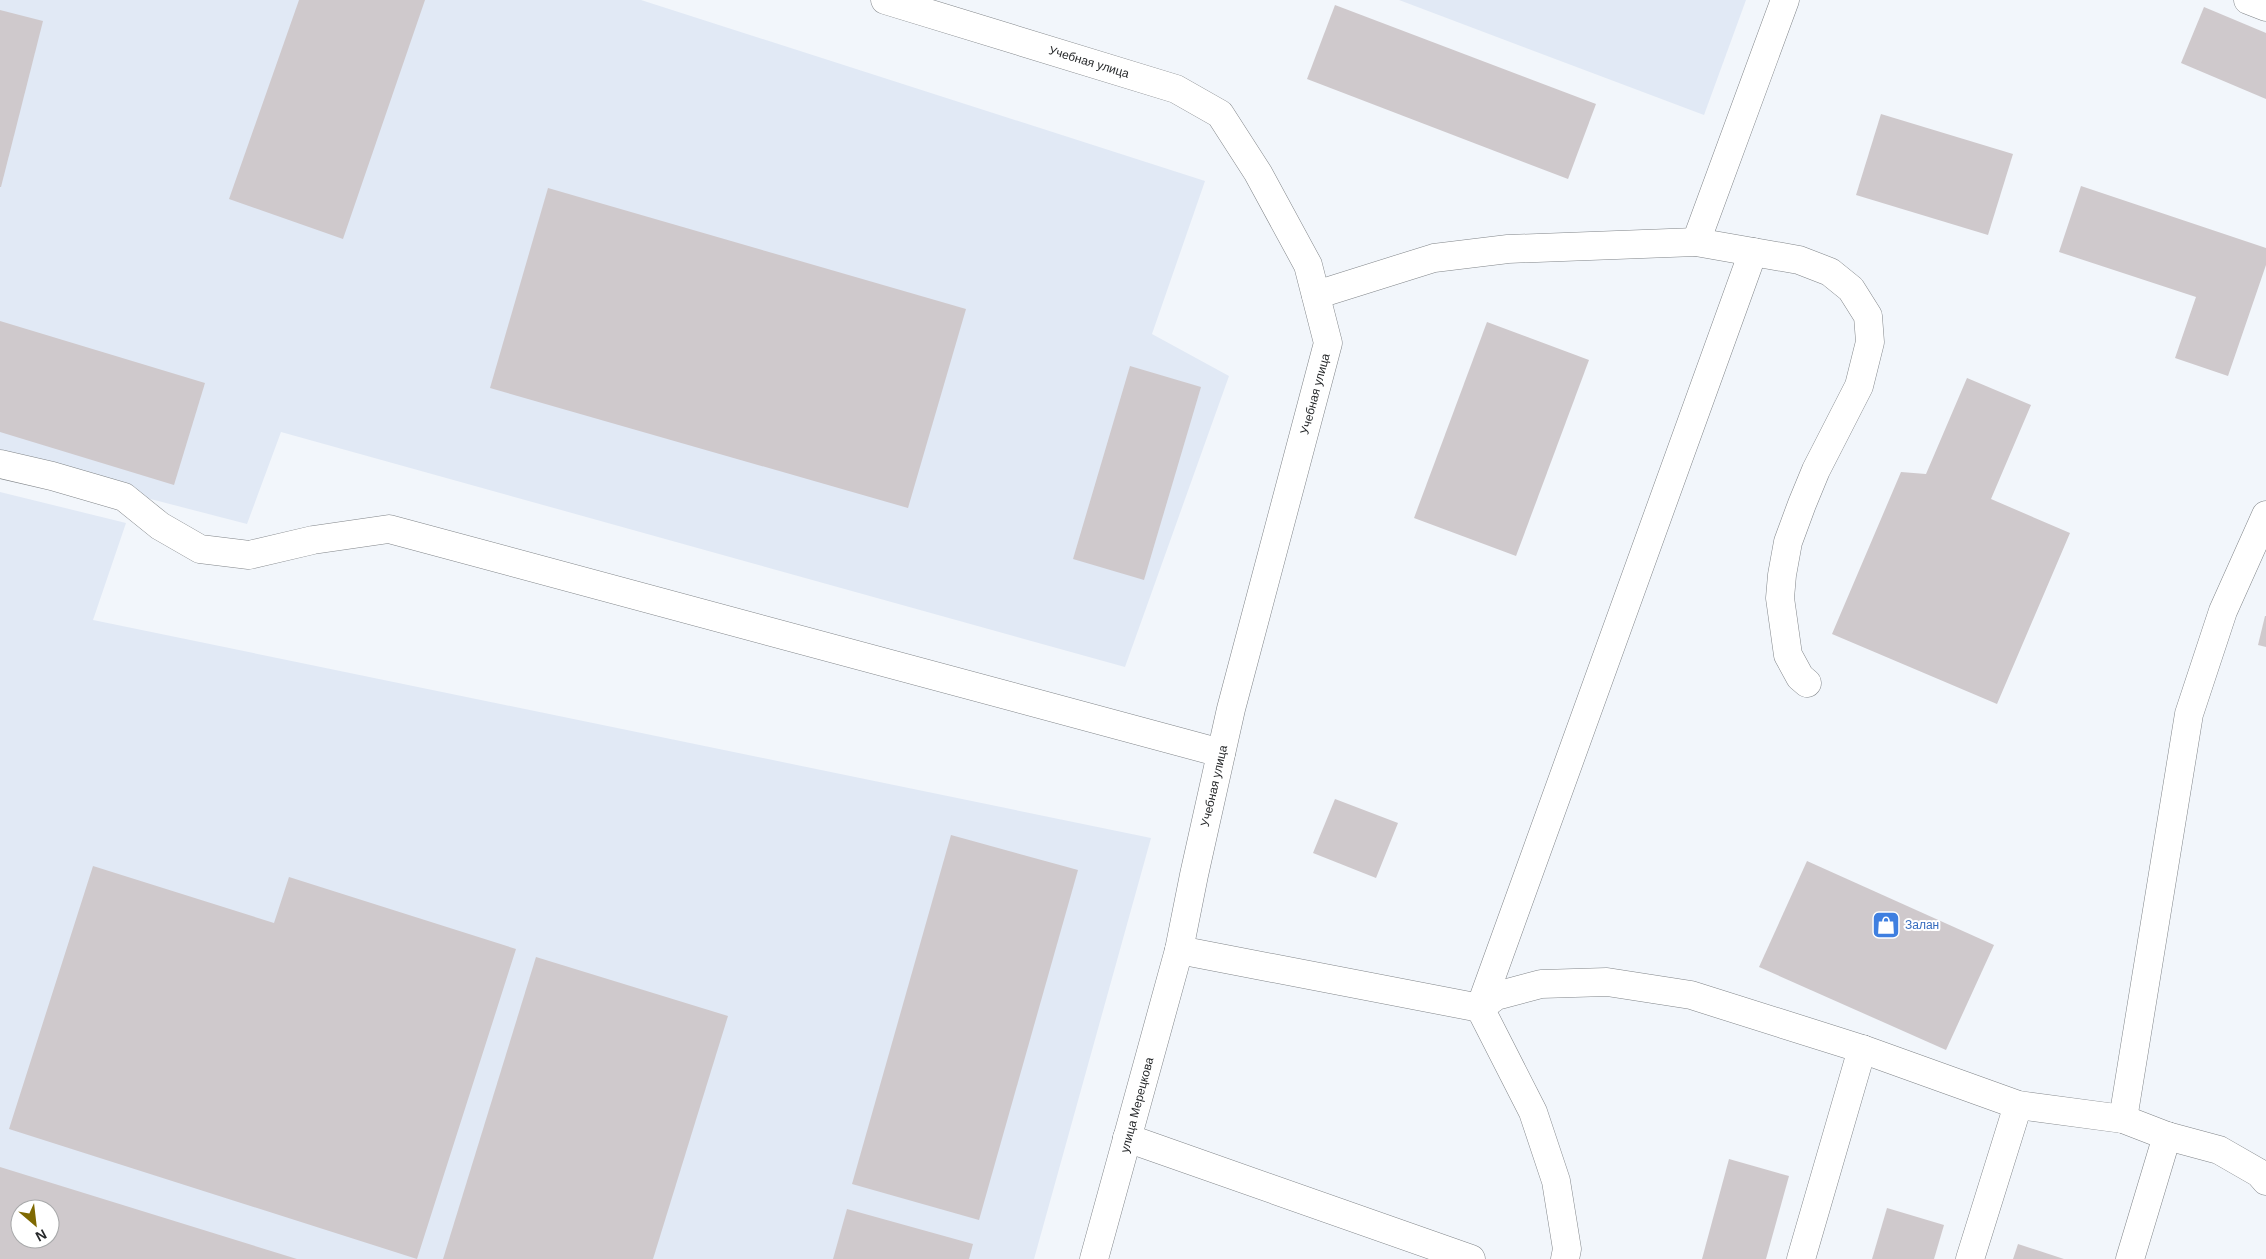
<svg xmlns="http://www.w3.org/2000/svg" width="2266" height="1259" viewBox="0 0 2266 1259" font-family="Arial,sans-serif">
<style>
.built{fill:#e1e9f5;fill-rule:evenodd}
.building{fill:#cfc9cc;fill-rule:evenodd}
.lines{fill:none;stroke-linecap:round;stroke-linejoin:round}
.minor-casing{stroke:#818589;stroke-width:29}
.minor{stroke:#fff;stroke-width:28}
.labels{text-anchor:middle;stroke-width:4;stroke-linejoin:round;paint-order:stroke}
.street-label{font-size:12px;fill:#26282a;stroke:#fff}
.shop-label{font-size:12px;fill:#366cbe;stroke:#fff;text-anchor:start}
</style>
<rect width="100%" height="100%" fill="#f2f6fb"/>
<!-- built -->
<g class="built">
<polygon points="0,0 641,0 1205,181 1152,334 1229,376 1125,667 281,432 247,524 0,460"/>
<polygon points="1399,0 1746,0 1704,115"/>
<path d="M 0,492 L 126,523 L 93,620 L 1151,838 L 1034,1259 L 0,1259 ZM 20,1209 L 50,1209 L 50,1239 L 20,1239 Z"/>
</g>
<!-- building -->
<g class="building">
<polygon points="299,0 425,0 343,239 229,199"/>
<polygon points="1335,5 1596,104 1568,179 1307,79"/>
<polygon points="2204,7 2266,33 2266,99 2181,63"/>
<polygon points="0,10 43,21 1,187 0,187"/>
<polygon points="1881,114 2013,154 1988,235 1856,195"/>
<polygon points="2081,186 2266,248 2266,265 2228,376 2175,358 2196,297 2059,252"/>
<polygon points="548,188 966,309 908,508 490,388"/>
<polygon points="0,321 205,383 174,485 0,432"/>
<polygon points="1487,322 1589,360 1516,556 1414,518"/>
<polygon points="1130,366 1201,387 1144,580 1073,559"/>
<polygon points="1967,378 2031,405 1991,499 2070,533 1997,704 1832,634 1901,472 1926,474"/>
<polygon points="2265,616 2266,616 2266,647 2258,645"/>
<polygon points="1335,799 1398,823 1376,878 1313,853"/>
<polygon points="951,835 1078,870 979,1220 852,1184"/>
<polygon points="1807,861 1994,945 1946,1050 1759,967"/>
<polygon points="93,866 274,923 289,877 516,949 417,1259 9,1129"/>
<polygon points="536,957 728,1016 653,1259 443,1259"/>
<polygon points="1729,1159 1789,1176 1766,1259 1702,1259"/>
<path d="M 0,1167 L 297,1259 L 0,1259 ZM 20,1209 L 50,1209 L 50,1239 L 20,1239 Z"/>
<polygon points="1887,1208 1944,1225 1934,1259 1872,1259"/>
<polygon points="847,1209 973,1244 969,1259 833,1259"/>
<polygon points="2018,1244 2064,1259 2013,1259"/>
</g>
<g class="lines">
<!-- minor casing -->
<g class="minor-casing">
<g id="minor">
<polyline points="885,0 1176,89 1220,114 1258,173 1308,265 1328,343 1231,709 1194,875 1179,950 1094,1259"/>
<polyline points="2248,0 2266,7"/>
<polyline points="1696,242 1785,0"/>
<polyline points="1316,295 1434,258 1508,249 1696,242 1799,260 1830,272 1851,289 1868,316 1870,342 1859,386 1816,470 1802,504 1788,542 1782,575 1780,598 1788,655 1800,677 1807,683"/>
<polyline points="0,464 52,476 124,497 160,526 200,549 249,555 313,540 389,529 1221,753"/>
<polyline points="1179,950 1480,1008 1496,996 1541,984 1607,982 1691,995 1862,1049 2018,1105 2123,1119 2167,1136 2219,1150 2259,1173 2266,1181"/>
<polyline points="2123,1119 2189,714 2223,611 2266,515"/>
<polyline points="1127,1138 1471,1259"/>
<polyline points="1565,1259 1567,1249 1556,1181 1533,1112 1480,1008 1753,252"/>
<polyline points="1801,1259 1862,1049"/>
<polyline points="1970,1259 2018,1105"/>
<polyline points="2130,1259 2167,1136"/>
</g>
</g>
<!-- minor -->
<use href="#minor" class="minor"/>
</g>
<!-- icons -->
<defs>
<g id="shop-square" transform="scale(1.4375)"><rect x="-9" y="-9" width="18" height="18" rx="4" fill="#3f7fe0" stroke="#fff"/><path d="M-5-2.5h2.3a2.7 3.5 0 0 1 5.4 0H5L5.5 6h-11ZM-1.5-2.5h3a1.5 2.3 0 0 0-3 0Z" fill="#fff"/></g>
</defs>
<g fill-rule="evenodd">
<use href="#shop-square" x="1886" y="925"/>
</g>
<g class="labels">
<!-- street labels -->
<g class="street-label">
<text transform="translate(1089 62) rotate(17)" y="4">Учебная улица</text>
<text transform="translate(1315 394) rotate(-75)" y="4">Учебная улица</text>
<text transform="translate(1214 786) rotate(-77)" y="4">Учебная улица</text>
<text transform="translate(1137 1105) rotate(-75)" y="4">улица Мерецкова</text>
</g>
<!-- shop labels -->
<g class="shop-label">
<text x="1905" y="929">Залан</text>
</g>
</g>
<!-- north arrow -->
<g transform="translate(35 1224) rotate(152)"><circle r="24" fill="#ffffff" stroke="#a8a9aa"/>
<path d="M0-4L9 19L0 12L-9 19Z" fill="#7f6901"/>
<text y="-8" font-size="14" font-weight="bold" text-anchor="middle" fill="#26282a">N</text>
</g>
</svg>
